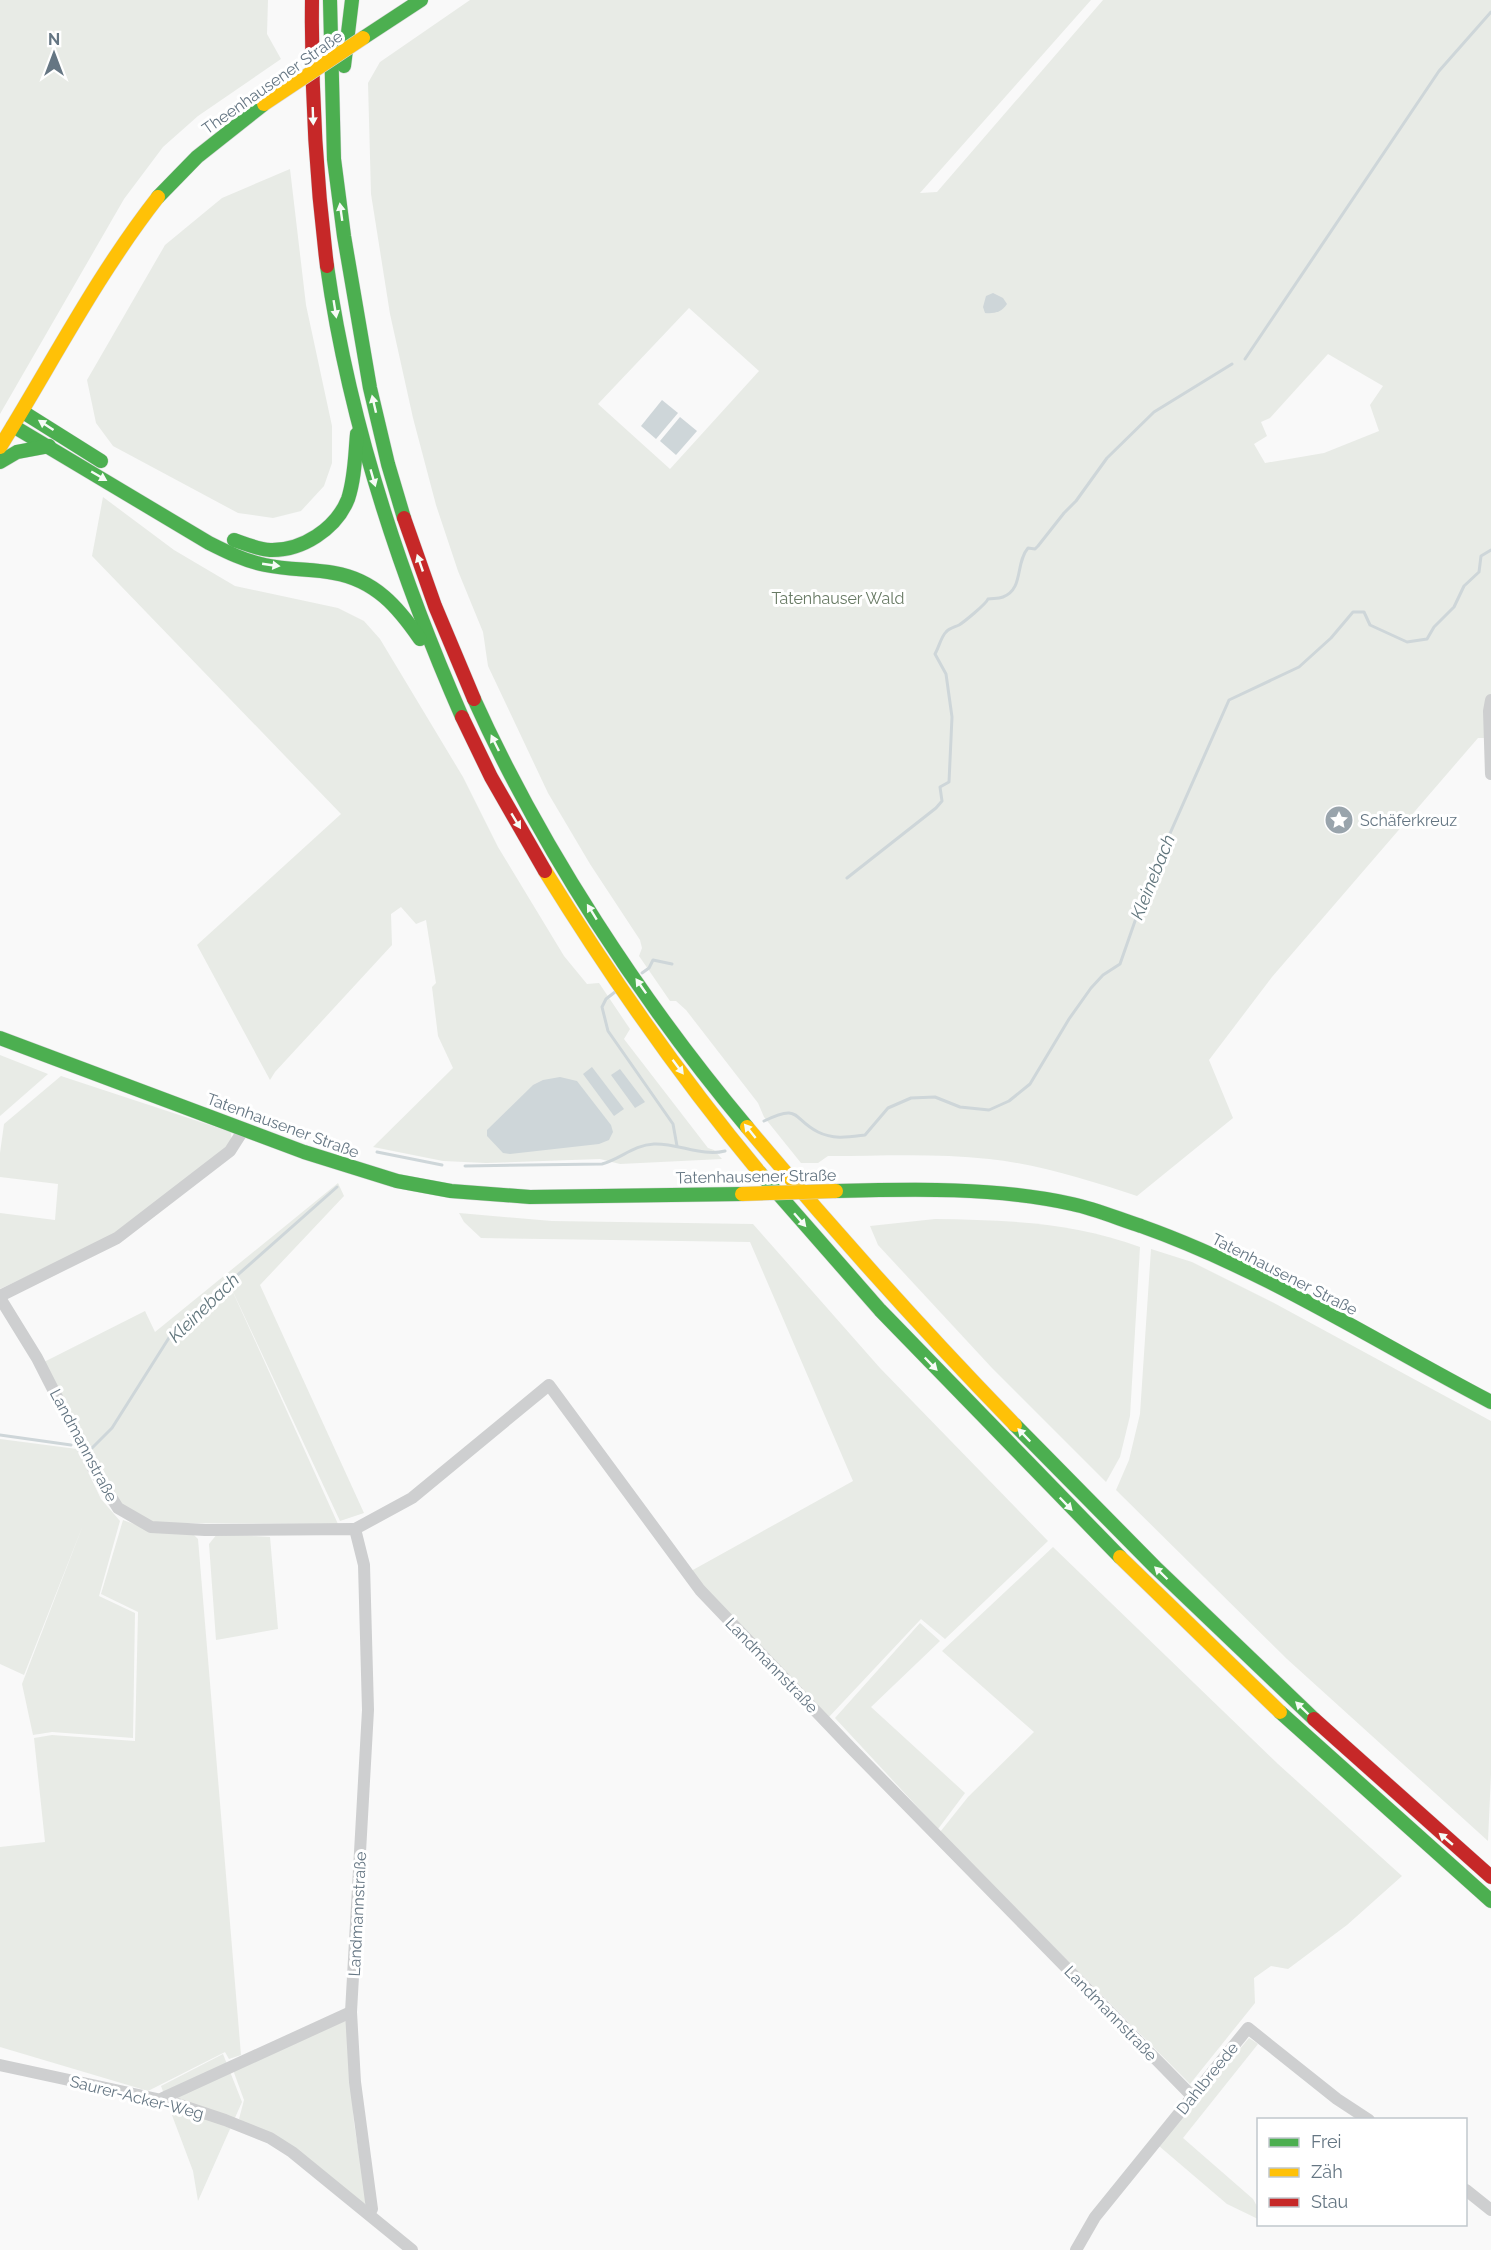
<svg xmlns="http://www.w3.org/2000/svg" width="1491" height="2250" viewBox="0 0 1491 2250" font-family="Raleway,sans-serif">
<style>
.green{fill:#e8ebe6;fill-rule:evenodd}
.water{fill:#ced6d9}
.lines{fill:none;stroke-linecap:round;stroke-linejoin:round}
.stream{stroke:#ced6d9;stroke-width:3}
.fast-casing{stroke:#d5d6d7;stroke-width:15}
.slow-casing{stroke:#d5d6d7;stroke-width:15}
.jam-casing{stroke:#d5d6d7;stroke-width:15}
.street{stroke:#cecfd0;stroke-width:12}
.fast{stroke:#4caf50;stroke-width:14}
.slow{stroke:#ffc107;stroke-width:14}
.jam{stroke:#c62828;stroke-width:14}
.slow-bridge-casing{stroke:#d5d6d7;stroke-width:15;stroke-linecap:butt}
.slow-bridge{stroke:#ffc107;stroke-width:14}
.oneway{fill:#f6fbf6}
.labels{text-anchor:middle;stroke-width:6;stroke-linejoin:round;paint-order:stroke}
.street-label{font-size:16px;fill:#657683;stroke:#fff}
.park-label{font-size:16px;fill:#687a64;stroke:#fff}
.poi-label{font-size:16px;fill:#657683;stroke:#fff;text-anchor:start}
.water-label{font-size:18px;font-style:italic;fill:#60757c;stroke:#fff}
</style>
<rect width="100%" height="100%" fill="#f9f9f9"/>
<!-- green -->
<g class="green">
<polygon points="0,0 268,0 267,34 281,59 198,116 163,147 124,199 0,414"/>
<path d="M 470,0 L 1091,0 L 920,193 L 937,192 L 1103,0 L 1491,0 L 1491,738 L 1478,738 L 1272,977 L 1209,1060 L 1233,1118 L 1137,1196 C 1091,1181 1038,1164 989,1159 C 936,1153 882,1156 828,1156 L 818,1163 L 801,1163 L 764,1117 L 758,1103 L 686,1010 L 676,1001 L 670,1001 L 639,956 L 642,948 L 640,940 L 590,864 L 548,793 L 488,666 L 483,632 L 458,571 L 436,505 L 413,418 L 390,314 L 371,194 L 368,83 L 380,62 ZM 689,308 L 759,371 L 670,469 L 598,404 ZM 1328,354 L 1383,386 L 1370,405 L 1379,431 L 1324,453 L 1265,463 L 1254,444 L 1267,436 L 1261,422 L 1270,418 Z"/>
<polygon points="290,169 306,305 332,426 332,463 324,486 301,511 273,518 238,513 113,446 96,423 87,380 165,245 222,198"/>
<polygon points="103,497 174,550 235,586 338,608 364,621 380,639 463,777 498,847 564,956 587,984 599,983 630,1029 624,1039 708,1148 714,1150 722,1159 620,1164 600,1159 486,1163 443,1161 373,1147 453,1068 438,1036 432,987 436,983 426,920 416,924 401,907 391,914 392,945 275,1072 270,1080 197,945 341,814 92,556"/>
<polygon points="0,1055 48,1074 0,1116"/>
<polygon points="61,1076 231,1132 232,1144 115,1235 0,1289 0,1213 55,1220 58,1184 0,1177 0,1153 4,1124"/>
<polygon points="338,1183 344,1196 260,1285 364,1513 340,1521 227,1279 338,1524 154,1523 121,1507 89,1456 44,1362 145,1311 155,1332"/>
<polygon points="459,1213 552,1221 753,1224 880,1368 1048,1541 945,1639 921,1619 828,1718 704,1587 691,1571 853,1481 750,1242 481,1238 464,1222"/>
<path d="M 935,1219 C 1006,1220 1073,1222 1140,1247 L 1130,1416 L 1120,1457 L 1106,1482 L 992,1368 L 878,1245 L 870,1226 Z"/>
<polygon points="1151,1249 1192,1262 1274,1303 1491,1421 1491,1774 1488,1841 1287,1659 1116,1490 1129,1460 1140,1414"/>
<polygon points="0,1439 77,1449 101,1499 120,1521 99,1596 135,1613 133,1738 52,1732 33,1735 22,1684 83,1525 24,1675 0,1664"/>
<polygon points="123,1520 145,1528 192,1533 198,1539 241,2055 229,2059 225,2052 148,2091 0,2047 0,1847 45,1842 34,1738 52,1735 135,1741 138,1612 101,1594"/>
<polygon points="217,1534 270,1537 278,1629 216,1640 209,1544"/>
<polygon points="1053,1547 1278,1764 1402,1876 1347,1925 1288,1969 1271,1966 1254,1978 1255,2003 1190,2084 940,1832 968,1797 1034,1732 942,1651"/>
<polygon points="920,1623 940,1641 871,1707 965,1793 938,1829 835,1718"/>
<polygon points="347,2020 354,2123 367,2203 364,2204 239,2119 244,2100 233,2070"/>
<polygon points="1249,2038 1258,2044 1183,2138 1253,2199 1258,2208 1258,2219 1227,2204 1159,2146"/>
<polygon points="223,2054 242,2102 198,2201 193,2171 161,2086"/>
</g>
<!-- water -->
<g class="water">
<path d="M 993,293 L 1003,298 L 1007,304 C 1002,312 994,314 985,313 L 983,307 L 986,296 Z"/>
<polygon points="662,400 678,413 656,439 641,426"/>
<polygon points="680,417 697,431 676,455 660,441"/>
<polygon points="592,1067 624,1109 614,1116 583,1074"/>
<polygon points="620,1069 645,1102 635,1108 611,1075"/>
<polygon points="560,1077 577,1081 611,1125 613,1132 609,1140 599,1144 510,1154 503,1153 487,1136 487,1130 533,1085 543,1080"/>
</g>
<g class="lines">
<!-- stream -->
<g class="stream">
<polyline points="1245,359 1439,71 1491,12"/>
<path d="M 847,878 L 936,808 L 942,801 L 940,787 L 949,782 L 952,717 L 946,674 L 935,654 C 939,647 941,637 946,632 C 949,628 955,627 959,625 C 964,622 986,604 988,599 C 993,598 998,599 1003,597 C 1024,589 1015,563 1028,548 L 1035,549 L 1038,546 L 1064,513 L 1076,501 L 1107,458 L 1154,412 L 1232,364"/>
<polyline points="642,973 649,968 653,960 672,964"/>
<polyline points="615,992 606,999 602,1007 608,1031 673,1124 677,1146"/>
<path d="M 764,1121 C 801,1103 792,1119 818,1132 C 834,1140 849,1137 865,1135 L 888,1108 L 911,1098 L 935,1097 L 960,1107 L 989,1110 L 1009,1101 L 1030,1084 L 1069,1019 L 1091,988 L 1103,975 L 1120,964 L 1149,881 L 1229,700 L 1299,667 L 1331,638 L 1353,612 L 1364,612 L 1370,625 L 1407,642 L 1427,639 L 1434,627 L 1454,607 L 1464,586 L 1479,572 L 1481,556 L 1491,550"/>
<polyline points="377,1152 442,1165"/>
<path d="M 465,1166 L 602,1164 C 621,1159 633,1145 654,1144 C 678,1143 702,1157 725,1151"/>
<polyline points="0,1435 71,1445"/>
<polyline points="92,1448 112,1428 172,1333 337,1187"/>
</g>
<!-- fast casing -->
<g class="fast-casing">
<g id="fast">
<polyline points="330,0 334,159 344,236 370,388 388,464 404,518"/>
<polyline points="363,38 421,0"/>
<polyline points="344,66 352,0"/>
<polyline points="158,197 197,157 264,104"/>
<path d="M 327,266 C 349,422 399,573 462,717"/>
<polyline points="23,412 101,461"/>
<path d="M 13,426 L 209,543 C 227,552 245,561 265,565 C 288,570 312,569 334,573 C 375,580 398,607 420,639"/>
<polyline points="0,462 17,452 49,446"/>
<path d="M 234,540 C 246,544 257,549 270,550 C 302,551 336,529 348,499 C 355,478 355,455 357,434"/>
<path d="M 474,699 C 541,848 642,1002 747,1127"/>
<polyline points="0,1038 304,1152 397,1181 451,1191 530,1197 742,1194"/>
<polyline points="760,1173 880,1310 1120,1557"/>
<path d="M 836,1191 C 914,1189 995,1187 1072,1204 C 1096,1209 1119,1219 1141,1226 C 1265,1270 1376,1342 1491,1402"/>
<polyline points="1015,1425 1155,1567 1314,1719"/>
<polyline points="1280,1712 1491,1901"/>
</g>
</g>
<!-- slow casing -->
<g class="slow-casing">
<g id="slow">
<path d="M 0,447 C 52,363 97,275 158,197"/>
<path d="M 545,871 C 610,976 681,1078 760,1173"/>
<path d="M 747,1127 C 833,1230 922,1329 1015,1425"/>
<polyline points="1120,1557 1280,1712"/>
</g>
</g>
<!-- jam casing -->
<g class="jam-casing">
<g id="jam">
<path d="M 312,0 C 311,89 316,178 327,266"/>
<polyline points="404,518 435,606 474,699"/>
<polyline points="462,717 491,777 545,871"/>
<polyline points="1314,1719 1491,1877"/>
</g>
</g>
<!-- street -->
<g class="street">
<polyline points="1491,700 1489,711 1491,774"/>
<polyline points="0,1296 117,1238 230,1151 244,1129"/>
<polyline points="0,1298 37,1358 94,1470 118,1508 151,1527 205,1530 355,1529 364,1565 368,1710 351,2012 355,2082 372,2209 369,2214"/>
<polyline points="355,1529 412,1498 549,1385 700,1590 851,1748 1192,2096"/>
<polyline points="0,2065 171,2102 225,2120 270,2138 292,2152 412,2250"/>
<polyline points="163,2100 163,2098 351,2012"/>
<polyline points="1466,2190 1491,2210"/>
<polyline points="1076,2250 1095,2217 1248,2028 1337,2099 1369,2120"/>
</g>
<!-- fast -->
<use href="#fast" class="fast"/>
<!-- slow -->
<use href="#slow" class="slow"/>
<!-- jam -->
<use href="#jam" class="jam"/>
<!-- slow-bridge casing -->
<g class="slow-bridge-casing">
<g id="slow-bridge">
<polyline points="264,104 363,38"/>
<polyline points="742,1194 836,1191"/>
</g>
</g>
<!-- slow-bridge -->
<use href="#slow-bridge" class="slow-bridge"/>
</g>
<!-- one-way arrows -->
<defs><path id="oneway-solid" d="M-6-.8H1V-3.2L6.5 0L1 3.2V.8H-6Z" transform="scale(1.5)"/></defs>
<g class="oneway">
<use href="#oneway-solid" transform="translate(313 116) rotate(88)"/>
<use href="#oneway-solid" transform="translate(341 212) rotate(-98)"/>
<use href="#oneway-solid" transform="translate(335 309) rotate(81)"/>
<use href="#oneway-solid" transform="translate(374 404) rotate(-103)"/>
<use href="#oneway-solid" transform="translate(46 425) rotate(-147)"/>
<use href="#oneway-solid" transform="translate(99 476) rotate(30)"/>
<use href="#oneway-solid" transform="translate(373 478) rotate(74)"/>
<use href="#oneway-solid" transform="translate(420 563) rotate(-109)"/>
<use href="#oneway-solid" transform="translate(271 565) rotate(8)"/>
<use href="#oneway-solid" transform="translate(495 743) rotate(-116)"/>
<use href="#oneway-solid" transform="translate(516 821) rotate(59)"/>
<use href="#oneway-solid" transform="translate(592 912) rotate(-122)"/>
<use href="#oneway-solid" transform="translate(641 986) rotate(-125)"/>
<use href="#oneway-solid" transform="translate(678 1067) rotate(53)"/>
<use href="#oneway-solid" transform="translate(750 1131) rotate(-129)"/>
<use href="#oneway-solid" transform="translate(800 1220) rotate(49)"/>
<use href="#oneway-solid" transform="translate(931 1364) rotate(46)"/>
<use href="#oneway-solid" transform="translate(1024 1435) rotate(-134)"/>
<use href="#oneway-solid" transform="translate(1066 1504) rotate(46)"/>
<use href="#oneway-solid" transform="translate(1161 1573) rotate(-136)"/>
<use href="#oneway-solid" transform="translate(1302 1708) rotate(-136)"/>
<use href="#oneway-solid" transform="translate(1446 1839) rotate(-140)"/>
</g>
<!-- icons -->
<defs>
<g id="sight-disc" transform="scale(1.5)"><circle r="9.5" fill="#99a4ac" stroke="#fff"/><path d="M0-6L1.8-2.2L6-1.7L2.9 1.2L3.7 5.4L0 3.3L-3.7 5.4L-2.9 1.2L-6-1.7L-1.8-2.2Z" fill="#fff"/></g>
</defs>
<g fill-rule="evenodd">
<use href="#sight-disc" x="1339" y="820"/>
</g>
<g class="labels">
<!-- street labels -->
<g class="street-label">
<text transform="translate(272 82) rotate(-35)" y="6">Theenhausener Straße</text>
<text transform="translate(283 1125) rotate(20)" y="6">Tatenhausener Straße</text>
<text transform="translate(756 1176) rotate(-1)" y="6">Tatenhausener Straße</text>
<text transform="translate(1285 1274) rotate(27)" y="6">Tatenhausener Straße</text>
<text transform="translate(84 1445) rotate(62)" y="6">Landmannstraße</text>
<text transform="translate(772 1665) rotate(46)" y="6">Landmannstraße</text>
<text transform="translate(357 1914) rotate(-87)" y="6">Landmannstraße</text>
<text transform="translate(1111 2013) rotate(46)" y="6">Landmannstraße</text>
<text transform="translate(1207 2078) rotate(-51)" y="6">Dahlbreede</text>
<text transform="translate(137 2097) rotate(14)" y="6">Saurer-Acker-Weg</text>
</g>
<!-- park labels -->
<g class="park-label">
<text x="838" y="604">Tatenhauser Wald</text>
</g>
<!-- poi labels -->
<g class="poi-label">
<text x="1360" y="826">Schäferkreuz</text>
</g>
<!-- water labels -->
<g class="water-label">
<text transform="translate(1153 877) rotate(-68)" y="6">Kleinebach</text>
<text transform="translate(204 1308) rotate(-44)" y="6">Kleinebach</text>
</g>
</g>
<!-- legend -->
<rect x="1257" y="2118" width="210" height="108" fill="#ffffff" stroke="#c1c8cd" stroke-width="1.5"/>
<rect x="1269" y="2138" width="30" height="9" fill="#4caf50" stroke="#c1c8cd" stroke-width="1.5"/>
<text x="1311" y="2148" font-size="18" fill="#657683">Frei</text>
<rect x="1269" y="2168" width="30" height="9" fill="#ffc107" stroke="#c1c8cd" stroke-width="1.5"/>
<text x="1311" y="2178" font-size="18" fill="#657683">Zäh</text>
<rect x="1269" y="2198" width="30" height="9" fill="#c62828" stroke="#c1c8cd" stroke-width="1.5"/>
<text x="1311" y="2208" font-size="18" fill="#657683">Stau</text>
<!-- north arrow -->
<g transform="translate(54 54)" stroke="#ffffff" stroke-width="4.5" paint-order="stroke">
<path d="M0-4.5L10 22L0 15L-10 22Z" fill="#657683"/>
<text y="-9" font-size="16" font-weight="bold" text-anchor="middle" fill="#657683">N</text>
</g>
</svg>
